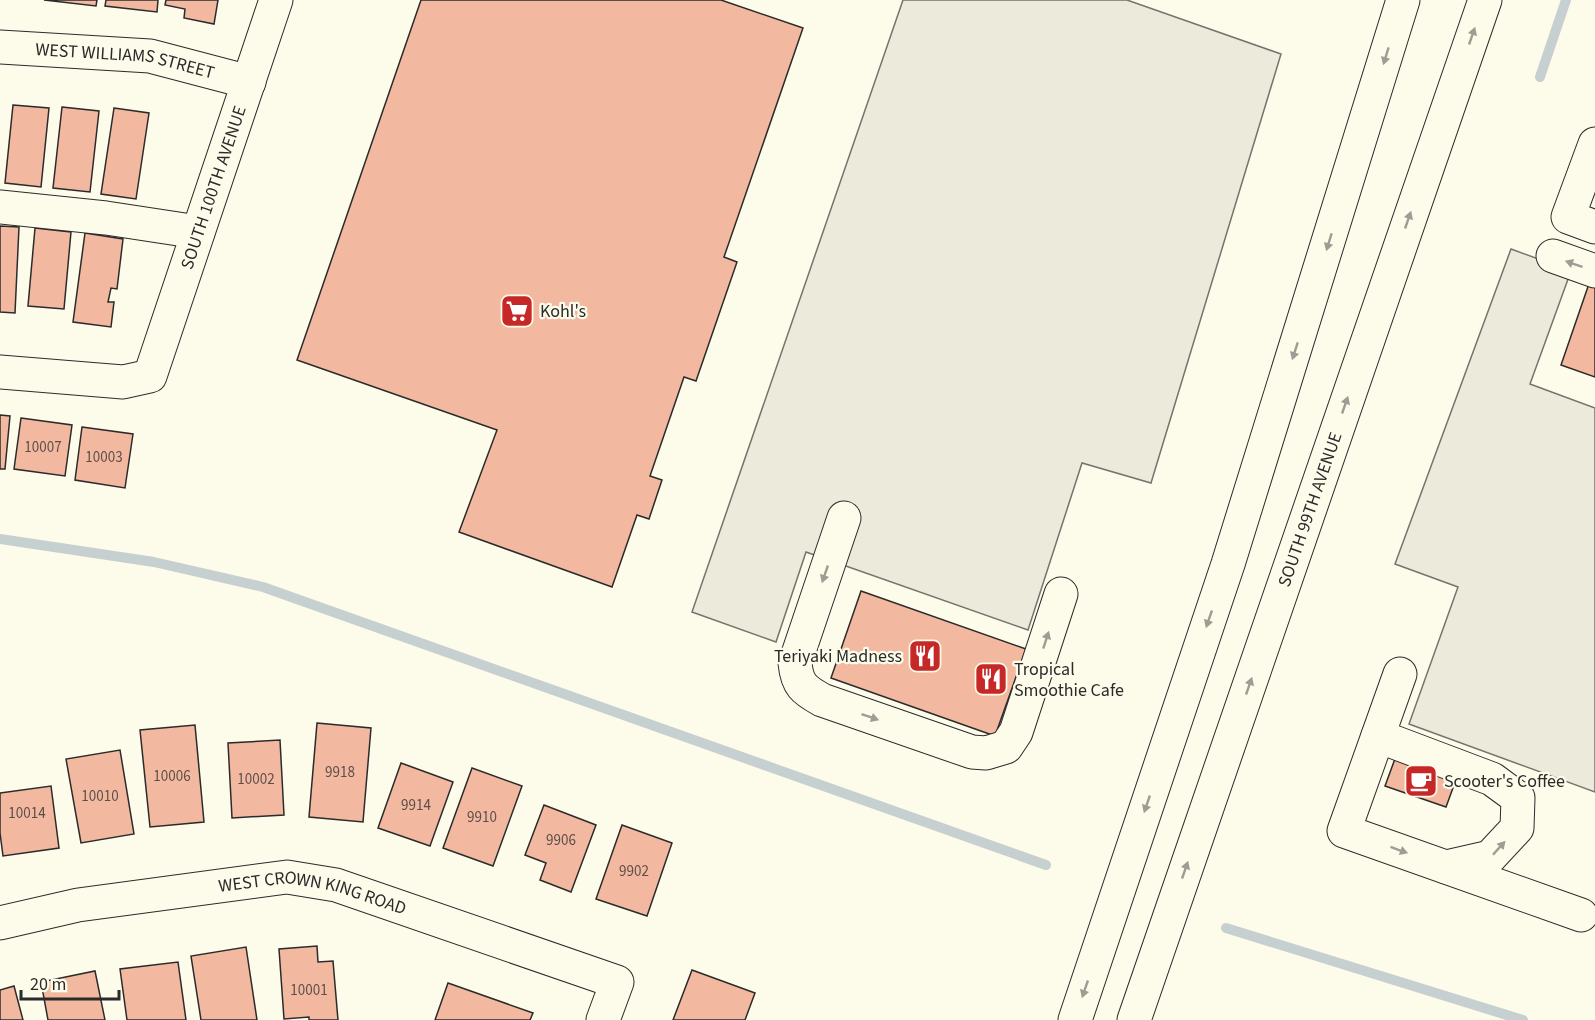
<svg xmlns="http://www.w3.org/2000/svg" width="1595" height="1020" viewBox="0 0 1595 1020" font-family="'Source Sans 3',sans-serif">
<style>
.parking{fill:#eceadb;stroke:#74746e;stroke-width:1.5}
.lines{fill:none;stroke-linecap:round;stroke-linejoin:round}
.stream{stroke:#c7d0d0;stroke-width:10}
.building{fill:#f2b8a0;stroke:#2b2b2b;stroke-width:1.5}
.minor-casing{stroke:#2b2b2b;stroke-width:35}
.major-casing{stroke:#2b2b2b;stroke-width:35}
.minor{stroke:#fdfbea;stroke-width:33}
.major{stroke:#fdfbea;stroke-width:33}
.oneway{fill:#9e9d94}
.labels{text-anchor:middle;stroke-width:4.5;stroke-linejoin:round;paint-order:stroke}
.number-label{font-size:15px;fill:#5d4e48}
.street-label{font-size:18px;fill:#2b2b2b;stroke:#fdfbea}
.poi-label{font-size:18px;fill:#2b2b2b;stroke:#fdfbea;text-anchor:start}
</style>
<rect width="100%" height="100%" fill="#fdfbea"/>
<!-- parking -->
<g class="parking">
<polygon points="903,0 1127,0 1281,54 1151,483 1082,463 1028,630 806,552 776,642 692,612"/>
<polygon points="1511,249 1571,271 1530,384 1595,408 1595,792 1409,724 1458,587 1395,564"/>
</g>
<g class="lines">
<!-- stream -->
<g class="stream">
<polyline points="1540,77 1566,0"/>
<polyline points="0,539 154,562 263,587 1046,865"/>
<polyline points="1226,928 1523,1020"/>
</g>
</g>
<!-- building -->
<g class="building">
<polygon points="44,0 97,0 96,6"/>
<polygon points="106,0 158,0 157,12 105,6"/>
<polygon points="166,0 218,0 214,24 184,18 185,9 165,5"/>
<polygon points="421,0 721,0 803,28 724,257 737,262 696,381 684,377 650,476 662,480 649,519 637,515 612,587 459,532 497,430 297,360"/>
<polygon points="13,105 49,108 41,187 5,183"/>
<polygon points="62,107 99,111 90,192 53,188"/>
<polygon points="114,108 149,113 136,199 101,194"/>
<polygon points="0,226 19,227 15,313 0,312"/>
<polygon points="35,228 71,232 64,309 28,306"/>
<polygon points="85,233 123,239 117,289 111,288 108,302 114,302 111,327 73,322"/>
<polygon points="1592,275 1595,276 1595,377 1561,365"/>
<polygon points="0,415 10,416 5,469 0,469"/>
<polygon points="21,418 72,425 65,476 14,469"/>
<polygon points="82,427 133,434 125,488 75,480"/>
<polygon points="861,591 1026,649 995,736 831,678"/>
<polygon points="317,723 371,728 363,822 309,817"/>
<polygon points="195,725 204,822 150,827 140,730"/>
<polygon points="280,740 284,815 232,818 228,743"/>
<polygon points="120,750 134,834 81,843 66,759"/>
<polygon points="1396,756 1457,777 1446,807 1385,786"/>
<polygon points="401,763 453,782 430,846 378,828"/>
<polygon points="472,768 522,786 493,866 443,848"/>
<polygon points="51,786 59,848 3,856 0,833 0,793"/>
<polygon points="544,805 596,825 571,892 540,880 546,863 525,855"/>
<polygon points="622,825 672,843 647,916 596,899"/>
<polygon points="317,946 318,962 333,961 338,1020 309,1020 309,1017 284,1019 279,949"/>
<polygon points="246,947 257,1020 201,1020 191,956"/>
<polygon points="178,962 186,1020 127,1020 120,969"/>
<polygon points="692,970 755,993 745,1020 673,1020"/>
<polygon points="95,971 105,1020 48,1020 41,982"/>
<polygon points="448,983 533,1013 530,1020 435,1020"/>
<polygon points="14,986 23,1020 0,1020 0,990"/>
</g>
<g class="lines">
<!-- minor casing -->
<g class="minor-casing">
<g id="minor">
<path id="s1" d="M 0,47 L 150,56 L 249,82"/>
<polyline points="1595,144 1568,217 1595,227"/>
<polyline points="0,207 106,218 198,232"/>
<polyline points="1553,256 1595,271"/>
<path id="s2" d="M 0,372 L 123,382 L 150,376 L 276,0"/>
<path d="M 844,518 L 795,663 C 797,685 804,690 822,700 L 972,752 L 986,753 L 1006,747 L 1016,732 L 1061,594"/>
<polyline points="1400,674 1344,831 1581,915"/>
<polyline points="1378,736 1492,779 1518,798 1517,828 1490,857 1446,867"/>
<path id="s3" d="M 0,923 L 78,905 L 287,877 L 336,885 L 617,982 L 603,1020"/>
</g>
</g>
<!-- major casing -->
<g class="major-casing">
<g id="major">
<polyline points="1075,1020 1228,564 1403,0"/>
<path id="s4" d="M 1134,1020 L 1485,0"/>
</g>
</g>
<!-- minor -->
<use href="#minor" class="minor"/>
<!-- major -->
<use href="#major" class="major"/>
</g>
<!-- one-way arrows -->
<defs><path id="oneway-solid" d="M-6-.8H1V-3.2L6.5 0L1 3.2V.8H-6Z" transform="scale(1.5)"/></defs>
<g class="oneway">
<use href="#oneway-solid" transform="translate(1472 36) rotate(-71)"/>
<use href="#oneway-solid" transform="translate(1386 56) rotate(107)"/>
<use href="#oneway-solid" transform="translate(1408 220) rotate(-71)"/>
<use href="#oneway-solid" transform="translate(1329 242) rotate(107)"/>
<use href="#oneway-solid" transform="translate(1574 264) rotate(-161)"/>
<use href="#oneway-solid" transform="translate(1295 351) rotate(108)"/>
<use href="#oneway-solid" transform="translate(1345 405) rotate(-71)"/>
<use href="#oneway-solid" transform="translate(825 574) rotate(109)"/>
<use href="#oneway-solid" transform="translate(1209 619) rotate(109)"/>
<use href="#oneway-solid" transform="translate(1046 640) rotate(-72)"/>
<use href="#oneway-solid" transform="translate(1249 686) rotate(-71)"/>
<use href="#oneway-solid" transform="translate(870 717) rotate(19)"/>
<use href="#oneway-solid" transform="translate(1147 804) rotate(109)"/>
<use href="#oneway-solid" transform="translate(1499 848) rotate(-48)"/>
<use href="#oneway-solid" transform="translate(1399 850) rotate(20)"/>
<use href="#oneway-solid" transform="translate(1185 870) rotate(-71)"/>
<use href="#oneway-solid" transform="translate(1085 989) rotate(109)"/>
</g>
<!-- icons -->
<defs>
<g id="supermarket-square" transform="scale(1.725)"><rect x="-9" y="-9" width="18" height="18" rx="4" fill="#c62828" stroke="#fdfbea"/><path d="M-6-5.5h2.5l.6 2H6L4.5 2H-2.5L-4.4-4H-6ZM-1.5 3.2a1.3 1.3 0 1 0 .1 0ZM3 3.2a1.3 1.3 0 1 0 .1 0Z" fill="#fff"/></g>
<g id="restaurant-square" transform="scale(1.725)"><rect x="-9" y="-9" width="18" height="18" rx="4" fill="#c62828" stroke="#fdfbea"/><path d="M-5-6h1v4h1v-4h1v4h1v-4h1v5L-1.5 .5V6h-2V.5L-5-1ZM5-6V6H3V1.5H1.5Q1.5-4 5-6Z" fill="#fff"/></g>
<g id="cafe-square" transform="scale(1.725)"><rect x="-9" y="-9" width="18" height="18" rx="4" fill="#c62828" stroke="#fdfbea"/><path d="M-5.5-4.5H6V0H3Q3 3.5 0 3.5H-2.5Q-5.5 3.5-5.5 0ZM3-3.2v2h1.7v-2ZM-6 4.5H4V6H-6Z" fill="#fff"/></g>
</defs>
<g fill-rule="evenodd">
<use href="#supermarket-square" x="517" y="311"/>
<use href="#restaurant-square" x="925" y="656"/>
<use href="#restaurant-square" x="991" y="679"/>
<use href="#cafe-square" x="1421" y="781"/>
</g>
<g class="labels">
<!-- number labels -->
<g class="number-label">
<text x="43" y="452">10007</text>
<text x="104" y="462">10003</text>
<text x="340" y="777">9918</text>
<text x="172" y="781">10006</text>
<text x="256" y="784">10002</text>
<text x="100" y="801">10010</text>
<text x="416" y="810">9914</text>
<text x="27" y="818">10014</text>
<text x="482" y="822">9910</text>
<text x="561" y="845">9906</text>
<text x="634" y="876">9902</text>
<text x="309" y="995">10001</text>
</g>
<!-- street labels -->
<g class="street-label">
<text dy="6" stroke="none"><textPath href="#s1" startOffset="126">WEST WILLIAMS STREET</textPath></text>
<text dy="6" stroke="none"><textPath href="#s2" startOffset="350">SOUTH 100TH AVENUE</textPath></text>
<text dy="6" stroke="none"><textPath href="#s4" startOffset="540">SOUTH 99TH AVENUE</textPath></text>
<text dy="6" stroke="none"><textPath href="#s3" startOffset="318">WEST CROWN KING ROAD</textPath></text>
</g>
<!-- poi labels -->
<g class="poi-label">
<text x="540" y="317">Kohl's</text>
<text x="902" y="662" text-anchor="end">Teriyaki Madness</text>
<text x="1014" y="675">Tropical<tspan x="1014" dy="21">Smoothie Cafe</tspan></text>
<text x="1444" y="787">Scooter's Coffee</text>
</g>
</g>
<!-- scale -->
<path d="M21 990v9h98v-9" fill="none" stroke="#2b2b2b" stroke-width="3"/>
<text x="30" y="990" font-size="18" fill="#2b2b2b" stroke="#fdfbea" stroke-width="4.5" paint-order="stroke">20 m</text>
</svg>
